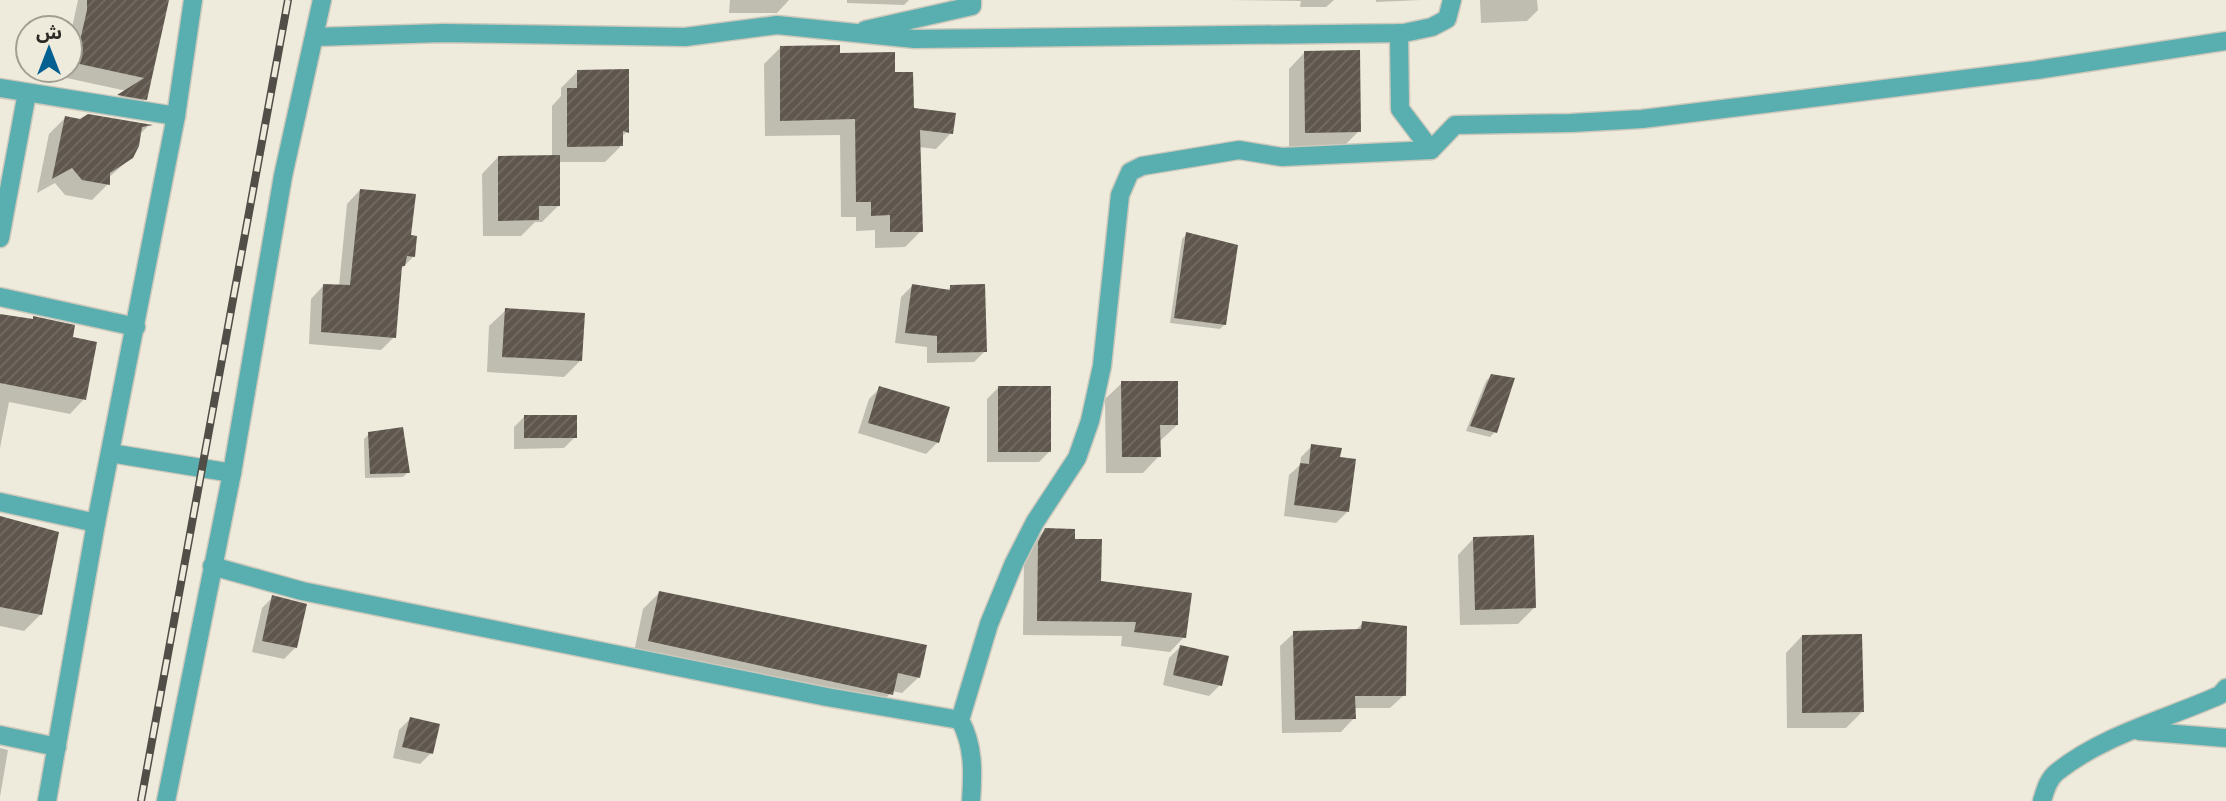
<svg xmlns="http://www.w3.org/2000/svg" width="2226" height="801" viewBox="0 0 2226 801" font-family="'Nunito Sans','Noto Sans Arabic',sans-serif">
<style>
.shadow{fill:#0003}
.building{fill:url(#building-hatch)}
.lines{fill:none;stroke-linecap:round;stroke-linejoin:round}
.minor-casing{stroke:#ccc8bb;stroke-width:21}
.minor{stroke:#59aeb0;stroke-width:18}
.rail-casing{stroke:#514e48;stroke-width:8}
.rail{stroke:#efebdc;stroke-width:5;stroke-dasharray:16;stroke-linecap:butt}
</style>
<defs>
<pattern id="building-hatch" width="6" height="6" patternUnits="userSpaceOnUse" patternTransform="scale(1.75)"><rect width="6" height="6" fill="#5f574d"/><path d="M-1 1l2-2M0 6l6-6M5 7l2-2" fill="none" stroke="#726c64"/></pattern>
</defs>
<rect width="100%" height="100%" fill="#efebdc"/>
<!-- shadow -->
<g class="shadow">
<polygon points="78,0 167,0 145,99 131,113 105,109 127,91 62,77 63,70 70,70 70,37"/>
<polygon points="730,0 789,0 777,13 729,13"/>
<polygon points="847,0 909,0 904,5 847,3"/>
<polygon points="1228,0 1334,0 1326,7 1300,7 1301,1"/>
<polygon points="1376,0 1421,0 1376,2"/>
<polygon points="1480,0 1537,0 1538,10 1527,21 1481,23"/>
<polygon points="780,48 839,55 893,73 912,109 951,133 936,149 919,147 921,231 905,247 875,248 875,230 856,231 856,217 841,217 840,135 765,136 764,64"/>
<polygon points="1305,52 1359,131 1343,147 1289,148 1289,69"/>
<polygon points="577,72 627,132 621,137 621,146 605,162 558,162 558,206 542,222 535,222 521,236 483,236 482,174 498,157 552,157 552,106 561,96 561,88"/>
<polygon points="65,118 149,125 139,135 132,157 108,178 108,184 92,200 65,195 55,183 37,193 49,134"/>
<polygon points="360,190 409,237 414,256 400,270 394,337 381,350 309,344 311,299 324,285 339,286 347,204"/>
<polygon points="1187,234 1225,324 1220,329 1170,323 1182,239"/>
<polygon points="912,286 946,291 951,287 985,351 974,362 927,363 927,347 895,343 901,297"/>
<polygon points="506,310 580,361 564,377 487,372 489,326"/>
<polygon points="0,316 31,320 34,318 70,338 84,399 70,414 9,402 0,448"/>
<polygon points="1491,376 1495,432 1490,437 1466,431 1486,381"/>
<polygon points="1122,383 1177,425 1160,441 1159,456 1143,473 1106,473 1105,399"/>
<polygon points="880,388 948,408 937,443 926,454 858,433 869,399"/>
<polygon points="998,388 1050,451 1039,462 987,462 987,399"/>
<polygon points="525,416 575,437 564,448 514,449 514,427"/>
<polygon points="369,434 408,472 403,477 365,478 364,439"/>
<polygon points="1312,446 1338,459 1347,512 1336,523 1284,516 1289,475 1300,465 1301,457"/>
<polygon points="0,519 40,615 24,631 0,626"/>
<polygon points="1045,530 1073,540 1099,582 1184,637 1170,652 1121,646 1122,636 1023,635 1024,558 1030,545"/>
<polygon points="1474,538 1534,608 1518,624 1460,625 1458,555"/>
<polygon points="659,593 919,677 902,693 892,691 876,710 633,657 643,609"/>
<polygon points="273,597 295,648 284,659 252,652 262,608"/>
<polygon points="1363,623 1404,695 1390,708 1354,708 1354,718 1341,732 1282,733 1280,646 1294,633 1355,631"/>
<polygon points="1802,636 1862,712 1846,728 1787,728 1786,653"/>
<polygon points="1180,647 1220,685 1209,696 1163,685 1169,658"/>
<polygon points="410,719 431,753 420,764 393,758 399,730"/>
<polygon points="0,748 8,750 0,797"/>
</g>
<!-- building -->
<g class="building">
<polygon points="87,0 169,0 147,100 117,95 144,78 75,63 87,10"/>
<polygon points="840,45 840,53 895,52 895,72 913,72 914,108 956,113 953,134 920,130 923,232 890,232 890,215 871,216 871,202 856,202 855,119 780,121 780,46"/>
<polygon points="1360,50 1361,132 1305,133 1304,51"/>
<polygon points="629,69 629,133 623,131 623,146 567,147 567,88 577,88 577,70"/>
<polygon points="88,114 153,125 142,127 139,146 133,158 110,173 110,185 82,180 72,168 52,179 65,116 80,119"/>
<polygon points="560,155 560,206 539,206 539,220 498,221 498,156"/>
<polygon points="360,189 416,194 411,235 417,236 415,257 407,256 405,266 402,266 396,338 321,332 323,284 350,285"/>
<polygon points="1186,232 1238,245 1226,325 1174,318"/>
<polygon points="912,284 950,290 950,285 985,284 987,352 937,353 937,336 905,333"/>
<polygon points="505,308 585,313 582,361 502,357"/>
<polygon points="0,314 33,319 33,316 75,325 73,337 97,342 86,400 0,383"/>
<polygon points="1491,374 1515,378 1497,433 1470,426"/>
<polygon points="1121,381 1178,381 1178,425 1160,425 1161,457 1122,457"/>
<polygon points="879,386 950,407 939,443 868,423"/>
<rect x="998" y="386" width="53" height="66"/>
<rect x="524" y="415" width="53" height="23"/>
<polygon points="403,427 410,473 370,474 368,432"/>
<polygon points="1311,444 1342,448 1340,457 1356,459 1349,512 1294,505 1300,463 1309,464"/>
<polygon points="0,516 59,532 42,615 0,607"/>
<polygon points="1045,528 1075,529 1075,539 1102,539 1101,581 1192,593 1186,638 1134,632 1136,622 1037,621 1038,542"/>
<polygon points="1534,535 1536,608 1475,610 1473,537"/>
<polygon points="659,591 927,645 920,678 898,673 893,695 648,641"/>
<polygon points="272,595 307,604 297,648 262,641"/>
<polygon points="1362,621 1407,626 1406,696 1355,696 1356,719 1295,720 1293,631 1361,629"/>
<polygon points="1862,634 1864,712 1802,713 1802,635"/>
<polygon points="1180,645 1229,656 1222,686 1173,675"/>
<polygon points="410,717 440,724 433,754 402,747"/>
</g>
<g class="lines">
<!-- minor casing -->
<g class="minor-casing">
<g id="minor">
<polyline points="865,30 972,6 972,0"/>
<polyline points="1399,33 1400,109 1431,150 1455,125 1571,123 1642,119 2036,70 2226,41"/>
<polyline points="315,37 443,33 685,37 777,25 915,39 1404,33 1432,27 1447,19 1452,0"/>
<polyline points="0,88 176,116"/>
<polyline points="0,238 27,93"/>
<polyline points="0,297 136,327"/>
<polyline points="110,453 232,473 166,801"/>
<polyline points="232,473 283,176 322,0"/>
<polyline points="0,502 96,523"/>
<polyline points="212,566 302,591 827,697 960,720"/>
<polyline points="2139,731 2226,738"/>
<polyline points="0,735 57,747"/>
<polyline points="47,801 96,523 176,116 193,0"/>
<path d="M 971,801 C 973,772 974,746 960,720 L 989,624 L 1014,563 L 1035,522 L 1077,458 L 1090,421 L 1102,366 L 1120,195 L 1130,172 L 1142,166 L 1239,150 L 1282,157 L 1431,150"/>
<path d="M 2042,801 C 2045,791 2048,779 2057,772 C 2103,735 2166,719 2220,695 L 2226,688"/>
</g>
</g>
<!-- minor -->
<use href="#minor" class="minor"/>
<!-- rail casing -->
<g class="rail-casing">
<polyline id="rail" points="141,801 288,0"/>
</g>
<!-- rail -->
<use href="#rail" class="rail"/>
</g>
<!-- north arrow -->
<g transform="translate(49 49)"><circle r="33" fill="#efebdc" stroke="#a19e93" stroke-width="2"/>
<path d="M0-5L12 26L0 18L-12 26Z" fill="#046090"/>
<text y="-10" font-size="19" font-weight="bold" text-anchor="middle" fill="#2c2a25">ش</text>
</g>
</svg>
